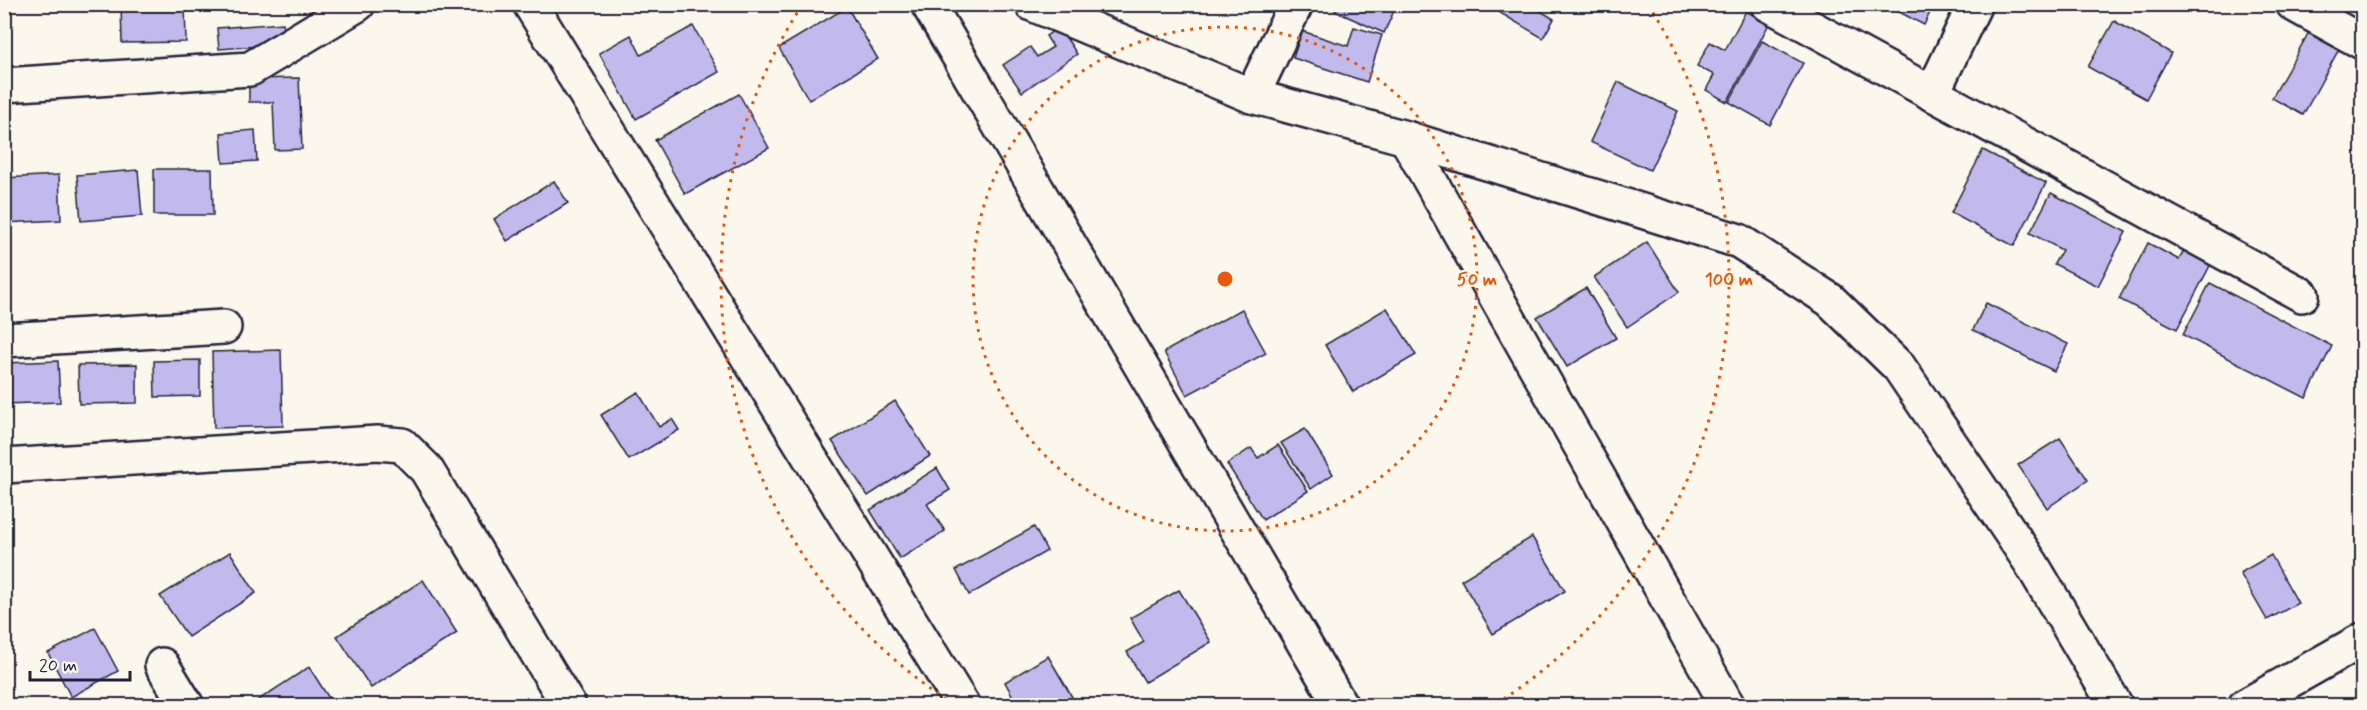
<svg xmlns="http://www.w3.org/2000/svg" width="2367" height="710" viewBox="0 0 2367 710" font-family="Mynerve,sans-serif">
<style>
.building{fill:#c2baec;stroke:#22223b;stroke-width:1.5}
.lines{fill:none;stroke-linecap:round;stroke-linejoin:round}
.minor-casing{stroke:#22223b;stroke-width:38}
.minor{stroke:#fbf7ec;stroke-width:33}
.ring{fill:none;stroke:#e8590c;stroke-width:3;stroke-dasharray:3 6}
.centre{fill:#e8590c;stroke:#fbf7ec;stroke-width:3}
.ring-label{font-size:18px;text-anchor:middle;font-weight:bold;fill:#e8590c;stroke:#fbf7ec;stroke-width:4.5;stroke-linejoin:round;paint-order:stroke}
</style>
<rect width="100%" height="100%" fill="#fbf7ec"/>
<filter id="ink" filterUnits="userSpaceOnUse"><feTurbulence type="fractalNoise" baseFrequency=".0167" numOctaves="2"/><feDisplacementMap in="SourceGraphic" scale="12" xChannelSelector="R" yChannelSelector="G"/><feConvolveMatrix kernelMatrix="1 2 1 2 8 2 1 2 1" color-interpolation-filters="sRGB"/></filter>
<g filter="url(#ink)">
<!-- building -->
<g class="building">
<polygon points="121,4 185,4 186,42 122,43"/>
<polygon points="1338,4 1397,4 1384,33 1335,11"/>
<polygon points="1485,4 1529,4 1554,19 1543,38"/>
<polygon points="1884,4 1934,4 1924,25"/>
<polygon points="847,7 878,59 809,100 779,48"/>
<polygon points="1746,11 1769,24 1727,102 1706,90 1714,75 1697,66 1710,42 1725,50"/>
<polygon points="2114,21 2171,53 2146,99 2088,67"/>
<polygon points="283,23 285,44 219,49 217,28"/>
<polygon points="693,26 719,72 636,119 599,53 631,35 641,55"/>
<polygon points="1059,27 1077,54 1022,92 1003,65 1030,47 1037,57 1053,47 1046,36"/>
<polygon points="1354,27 1382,35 1367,82 1293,58 1302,31 1348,46"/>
<polygon points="2309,32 2339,49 2303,115 2272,98"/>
<polygon points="1762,41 1803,63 1770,125 1729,102"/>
<polygon points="299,78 302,149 275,150 273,102 249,102 249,79"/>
<polygon points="1618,82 1678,111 1650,170 1590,142"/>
<polygon points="739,94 769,148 685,194 655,140"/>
<polygon points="255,130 257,161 223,163 221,133"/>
<polygon points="1983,150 2046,183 2014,246 1951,213"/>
<polygon points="154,169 212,169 213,215 154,215"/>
<polygon points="138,170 142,216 81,221 77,175"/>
<polygon points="59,175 61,220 4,223 4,178"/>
<polygon points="554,181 568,203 507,241 494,219"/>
<polygon points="2051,193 2126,232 2098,286 2054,264 2062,250 2030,233"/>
<polygon points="1647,242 1679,292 1627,327 1594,277"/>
<polygon points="2148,243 2179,260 2187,244 2214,258 2177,329 2119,299"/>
<polygon points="2210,283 2332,346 2306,398 2183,335"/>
<polygon points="1586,288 1616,338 1567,367 1537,317"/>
<polygon points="1986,303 2068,344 2054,371 1973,330"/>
<polygon points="1387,308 1416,355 1353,392 1325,345"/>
<polygon points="1242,309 1266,353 1187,395 1164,352"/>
<polygon points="281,350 283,426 214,428 212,352"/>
<polygon points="200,360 200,396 155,397 154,361"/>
<polygon points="58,361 60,402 4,404 4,363"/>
<polygon points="137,364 137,403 79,404 78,365"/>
<polygon points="638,392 659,427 672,419 679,430 629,460 601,415"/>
<polygon points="895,401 930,456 868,496 832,441"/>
<polygon points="1305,429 1333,474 1311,489 1281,443"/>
<polygon points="2060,438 2088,480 2047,508 2018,465"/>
<polygon points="1278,445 1308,491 1263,520 1227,464 1251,448 1258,458"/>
<polygon points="937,468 950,490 927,504 945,531 900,559 870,510"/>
<polygon points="1034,527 1047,551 969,595 956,570"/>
<polygon points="1532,537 1565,591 1493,634 1461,580"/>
<polygon points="230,552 256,593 188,637 160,596"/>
<polygon points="2271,555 2298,603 2267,620 2240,573"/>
<polygon points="423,580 457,633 371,688 337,636"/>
<polygon points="1179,590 1211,642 1145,682 1127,652 1144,642 1130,618"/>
<polygon points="95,628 118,671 71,697 48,653"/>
<polygon points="1048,656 1075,702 1069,706 1018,706 1005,682"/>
<polygon points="309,667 334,706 249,706"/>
</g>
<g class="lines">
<!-- minor casing -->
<g class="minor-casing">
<g id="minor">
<polyline points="530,4 963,706"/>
<polyline points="928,4 1341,706"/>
<polyline points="1032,4 1252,96 1406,138 1739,241 1830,300 1899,367 2031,563 2116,706"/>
<polyline points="1768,4 2302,295"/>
<polyline points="2293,4 2362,42"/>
<polyline points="4,85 250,69 358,4"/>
<polyline points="1932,94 1975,4"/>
<polyline points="1252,96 1296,4"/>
<polyline points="1406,138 1728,706"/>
<polyline points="4,340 224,327"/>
<polyline points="4,466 377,443 402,445 426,469 569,706"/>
<polyline points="162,665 187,706"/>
<polyline points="2245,706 2362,640"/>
</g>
</g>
<!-- minor -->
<use href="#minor" class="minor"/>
</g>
</g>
<!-- distance rings -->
<g class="ring">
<circle cx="1225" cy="279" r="252"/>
<path d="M954 704A504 504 0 0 1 802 5M1648 5A504 504 0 0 1 1496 704"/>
</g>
<circle cx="1225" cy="279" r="9" class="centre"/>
<g class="ring-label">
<text x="1477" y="285">50 m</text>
<text x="1729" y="285">100 m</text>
</g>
<!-- margin -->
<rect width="2367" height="710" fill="none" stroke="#fbf7ec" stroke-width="24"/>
<rect x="12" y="12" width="2343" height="686" fill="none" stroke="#22223b" stroke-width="2" filter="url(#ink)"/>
<!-- scale -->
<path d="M30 671v9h100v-9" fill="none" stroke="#22223b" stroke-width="3"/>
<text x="39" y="671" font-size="18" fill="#22223b" stroke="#fbf7ec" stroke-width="4.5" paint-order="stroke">20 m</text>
</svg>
